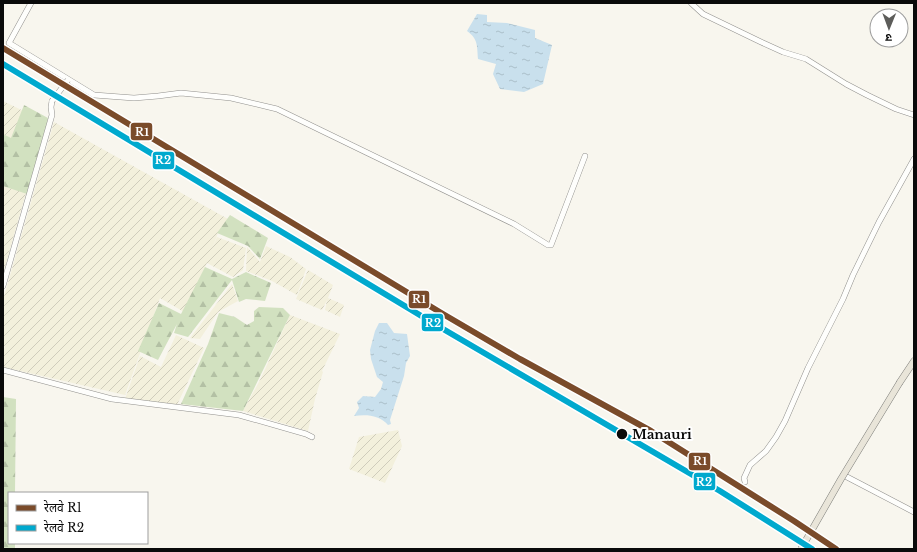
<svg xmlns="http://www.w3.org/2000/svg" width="917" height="552" viewBox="0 0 917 552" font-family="'Libre Baskerville','Noto Sans Devanagari',serif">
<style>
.farmland{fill:url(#farmland-furrows)}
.forest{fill:url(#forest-firs)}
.water{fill:url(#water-ripples)}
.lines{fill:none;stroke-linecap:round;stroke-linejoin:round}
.minor-casing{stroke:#91908d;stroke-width:6}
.major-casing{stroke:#7e7e7a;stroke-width:7}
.minor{stroke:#fefefc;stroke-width:5}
.major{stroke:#e9e5d9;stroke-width:6}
.rail{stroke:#d3c6c5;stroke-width:1}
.minor-bridge-casing{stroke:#91908d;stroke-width:6;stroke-linecap:butt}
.major-bridge-casing{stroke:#7e7e7a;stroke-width:7;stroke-linecap:butt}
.minor-bridge{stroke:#fefefc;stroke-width:5}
.major-bridge{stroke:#e9e5d9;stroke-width:6}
.rail-1-casing{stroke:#fff;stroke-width:9}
.rail-2-casing{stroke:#fff;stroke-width:9}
.rail-1{stroke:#7a4b2a;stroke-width:6}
.rail-2{stroke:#00a9ce;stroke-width:6}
.stop-dot{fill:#0a0a0a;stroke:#fff;stroke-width:1.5}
.labels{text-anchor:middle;stroke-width:4;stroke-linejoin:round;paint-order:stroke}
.stop-label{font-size:13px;font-weight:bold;fill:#0a0a0a;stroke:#fff;text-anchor:start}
.line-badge{stroke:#fff;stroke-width:1.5}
.badge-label{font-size:11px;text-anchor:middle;font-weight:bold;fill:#fff}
</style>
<defs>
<pattern id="farmland-furrows" width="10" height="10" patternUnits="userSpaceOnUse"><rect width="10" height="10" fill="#f3f0dc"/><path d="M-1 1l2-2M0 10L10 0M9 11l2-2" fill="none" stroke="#cfccbb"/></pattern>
<pattern id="forest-firs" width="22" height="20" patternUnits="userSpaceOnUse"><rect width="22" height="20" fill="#d2e1c0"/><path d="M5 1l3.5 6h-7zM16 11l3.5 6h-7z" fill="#b3c0a4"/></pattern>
<pattern id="water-ripples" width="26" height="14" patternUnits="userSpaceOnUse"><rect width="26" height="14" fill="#c9e0ed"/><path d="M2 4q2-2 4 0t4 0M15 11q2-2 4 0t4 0" fill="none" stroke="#abbfca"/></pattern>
</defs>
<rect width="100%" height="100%" fill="#f8f6ee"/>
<!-- farmland -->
<g class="farmland">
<polygon points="3,101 46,122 3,274"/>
<polygon points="54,122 228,219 218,233 212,249 217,237 246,248 243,270 233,277 207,263 184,312 160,298 125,395 3,367 3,351 5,347 3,345 3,300"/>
<polygon points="266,246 290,257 306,269 297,295 272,281 246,271 247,247 260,262"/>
<polygon points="308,270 333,285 328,298 344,305 340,317 325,310 327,300 322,310 296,299"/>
<polygon points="232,284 238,301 218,312 200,339 190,338"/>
<polygon points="290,315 340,334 322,371 323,372 315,399 308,431 243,411 260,380"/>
<polygon points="176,335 204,348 176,407 125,399 140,356 161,367"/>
<polygon points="398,430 402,446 385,483 349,469 359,437"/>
</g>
<!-- forest -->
<g class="forest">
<polygon points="24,105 48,118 45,136 30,195 3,186 3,134 11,138"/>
<polygon points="230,215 268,238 260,259 248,246 217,233"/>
<polygon points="205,267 232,279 246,272 271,283 265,301 246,299 239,302 232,280 188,337 174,333 177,324 158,360 138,351 159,303 181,314"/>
<polygon points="259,307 283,308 290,315 243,411 181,404 208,344 219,313 235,317 247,325 254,321 254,311"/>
<polygon points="3,397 16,399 15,493 9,493 9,543 15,543 15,549 3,549"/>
</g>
<!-- water -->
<g class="water">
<path d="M 477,14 L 487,15 L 487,22 L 507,23 L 535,30 L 535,38 L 552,45 L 543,84 L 524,92 L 500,89 L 493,74 L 496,64 L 478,59 C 477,45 478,39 467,31 Z"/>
<path d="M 379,323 L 387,323 L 394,333 L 407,334 L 410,356 L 406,363 L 404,376 L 390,420 L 391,424 L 388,425 C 380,415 366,414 354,416 L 359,408 L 357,402 L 363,396 L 375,397 L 381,389 L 383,382 L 377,377 L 371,359 L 370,350 L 375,331 Z"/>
</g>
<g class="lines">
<!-- minor casing -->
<g class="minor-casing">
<g id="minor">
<polyline points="31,3 9,43 94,95 134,98 158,96 181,93 231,98 277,109 514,224 548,245 551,245 585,156"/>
<polyline points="691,3 703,14 761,42 783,52 806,59 846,84 867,95 896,109 914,115"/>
<polyline points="3,286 52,115 51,107 52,101"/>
<polyline points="3,370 112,399 239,415 306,434 312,437"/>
<polyline points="847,477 914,512"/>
<polyline points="745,482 744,478 750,465 766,451 776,437 785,421 808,368 843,299 853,275 879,222 914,159"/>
</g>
</g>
<!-- major casing -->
<g class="major-casing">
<polyline id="major" points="900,382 914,361"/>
</g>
<!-- minor -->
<use href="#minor" class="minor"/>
<!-- major -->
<use href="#major" class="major"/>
<!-- rail -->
<polyline class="rail" points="3,48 443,314 520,359 651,431 794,521 836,549"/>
<!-- minor-bridge casing -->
<g class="minor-bridge-casing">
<polyline id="minor-bridge" points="52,101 68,80"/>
</g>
<!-- major-bridge casing -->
<g class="major-bridge-casing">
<polyline id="major-bridge" points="801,549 841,479 900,382"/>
</g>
<!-- minor-bridge -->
<use href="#minor-bridge" class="minor-bridge"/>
<!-- major-bridge -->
<use href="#major-bridge" class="major-bridge"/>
<!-- rail-1 casing -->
<g class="rail-1-casing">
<polyline id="rail-1" points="3,48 443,314 520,359 651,431 794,521 836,549"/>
</g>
<!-- rail-2 casing -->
<g class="rail-2-casing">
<polyline id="rail-2" points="3,64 438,326 720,491 812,549"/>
</g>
<!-- rail-1 -->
<use href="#rail-1" class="rail-1"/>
<!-- rail-2 -->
<use href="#rail-2" class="rail-2"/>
</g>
<!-- markers -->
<circle class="stop-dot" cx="622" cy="434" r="6"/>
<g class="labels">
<!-- stop labels -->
<g class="stop-label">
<text x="632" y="439">Manauri</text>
</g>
</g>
<g class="line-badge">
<rect x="130" y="122" width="23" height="19" rx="4" fill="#7a4b2a"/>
<rect x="152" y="151" width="23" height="19" rx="4" fill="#00a9ce"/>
<rect x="408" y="290" width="22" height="19" rx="4" fill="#7a4b2a"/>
<rect x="421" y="313" width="23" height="19" rx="4" fill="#00a9ce"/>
<rect x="688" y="452" width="23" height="19" rx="4" fill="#7a4b2a"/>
<rect x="693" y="472" width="23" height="19" rx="4" fill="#00a9ce"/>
</g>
<g class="badge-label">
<text x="142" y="136">R1</text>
<text x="163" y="164">R2</text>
<text x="419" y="303">R1</text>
<text x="433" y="327">R2</text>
<text x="700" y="465">R1</text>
<text x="704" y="486">R2</text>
</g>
<!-- border -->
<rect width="917" height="552" fill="none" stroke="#0a0a0a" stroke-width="8"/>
<!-- legend -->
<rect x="8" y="492" width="140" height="52" fill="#ffffff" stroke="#9d9d9d"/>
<rect x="16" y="505" width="20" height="6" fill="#7a4b2a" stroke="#9d9d9d"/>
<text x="44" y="512" font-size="12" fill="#0a0a0a">रेलवे R1</text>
<rect x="16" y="525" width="20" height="6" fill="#00a9ce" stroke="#9d9d9d"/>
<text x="44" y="532" font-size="12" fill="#0a0a0a">रेलवे R2</text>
<!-- north arrow -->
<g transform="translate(889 28) rotate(181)"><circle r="19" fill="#ffffff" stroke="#9d9d9d"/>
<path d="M0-3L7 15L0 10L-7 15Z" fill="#5d5d5a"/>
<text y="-6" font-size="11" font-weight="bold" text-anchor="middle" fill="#0a0a0a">उ</text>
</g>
</svg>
